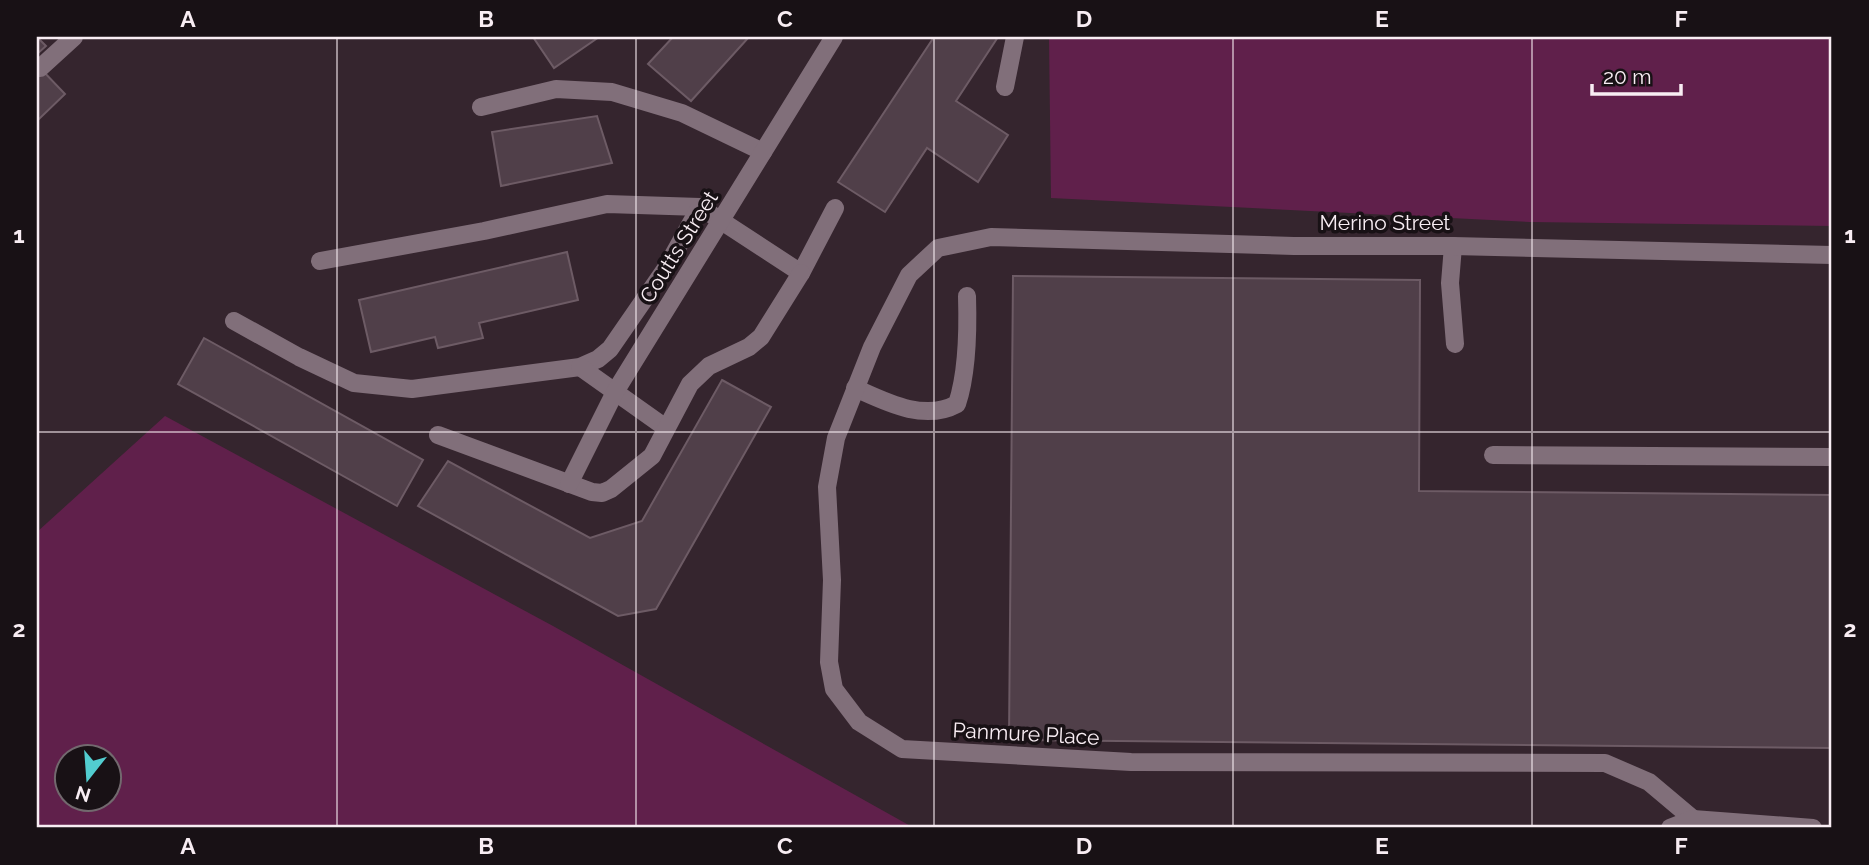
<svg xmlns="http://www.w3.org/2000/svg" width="1869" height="865" viewBox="0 0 1869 865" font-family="Raleway,sans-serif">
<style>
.green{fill:#60204b;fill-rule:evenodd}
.building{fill:#503f49;stroke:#6d5b65;stroke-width:2}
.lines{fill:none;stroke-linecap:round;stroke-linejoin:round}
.minor{stroke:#816f7a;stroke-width:18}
.grid{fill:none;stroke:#f8edf3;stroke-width:2;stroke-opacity:0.55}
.labels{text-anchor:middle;stroke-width:7;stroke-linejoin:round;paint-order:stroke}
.street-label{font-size:21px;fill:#f8edf3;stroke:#181115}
.neatline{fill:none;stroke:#f8edf3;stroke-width:2.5}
.grid-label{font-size:23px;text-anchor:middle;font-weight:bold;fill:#f8edf3}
</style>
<rect width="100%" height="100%" fill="#35252e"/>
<!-- green -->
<g class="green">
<polygon points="1049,37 1832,37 1832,226 1530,222 1051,198"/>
<path d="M 165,416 L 553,626 L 914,828 L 37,828 L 37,532 ZM 66,756 L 108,756 L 108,798 L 66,798 Z"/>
</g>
<!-- building -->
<g class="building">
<polygon points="37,37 46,46 37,54"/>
<polygon points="533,37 599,37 554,68"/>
<polygon points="673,37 749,37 691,101 648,64"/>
<polygon points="934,37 998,37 956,101 1008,135 978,182 927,148 885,212 838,182"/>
<polygon points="37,60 40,68 65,94 37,121"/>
<polygon points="597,116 612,163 501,186 492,132"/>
<polygon points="567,252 578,300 479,323 483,338 438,348 435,337 371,352 359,300"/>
<polygon points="1013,276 1420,280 1419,491 1832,495 1832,748 1009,740"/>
<polygon points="204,338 423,460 397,506 178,384"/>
<polygon points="722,380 771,407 656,609 618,616 418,506 448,461 590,538 642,521"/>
</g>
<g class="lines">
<!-- minor -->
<g class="minor">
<polyline points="40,68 74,37"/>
<polyline points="1005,87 1015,37"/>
<polyline points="481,107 556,89 612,92 682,113 763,152"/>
<polyline points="1453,246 1450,283 1455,344"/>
<polyline points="320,261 484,231 607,204 700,207 801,273 835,208"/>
<polyline points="234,321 299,357 354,383 412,389 580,367 598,359 610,349 666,268 700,207"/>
<polyline points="580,367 666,428"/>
<path d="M 855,388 C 886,402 924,422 957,404 C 967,374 968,328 967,296"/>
<polyline points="438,435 592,492 602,493 611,489 652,456 690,384 709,366 749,347 761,337 801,273"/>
<polyline points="1493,455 1832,457"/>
<polyline points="569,484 615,392 834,37"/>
<polyline points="1693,819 1649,782 1605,763 1131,762 902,749 859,722 834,689 829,662 832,580 827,487 836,438 872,347 909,275 938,248 991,237 1294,246 1453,246 1832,255"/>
<polyline points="1670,828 1693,819 1813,828"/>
</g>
</g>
<!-- grid -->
<path class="grid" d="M 337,37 L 337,828M 636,37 L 636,828M 934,37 L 934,828M 1233,37 L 1233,828M 1532,37 L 1532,828M 37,432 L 1832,432"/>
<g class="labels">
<!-- street labels -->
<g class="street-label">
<text x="1385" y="230">Merino Street</text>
<text transform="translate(679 247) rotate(-58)" y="7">Coutts Street</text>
<text transform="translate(1026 734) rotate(3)" y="7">Panmure Place</text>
</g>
</g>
<!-- border -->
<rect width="1869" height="865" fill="none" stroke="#181115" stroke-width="77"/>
<!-- north arrow -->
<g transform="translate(88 778) rotate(197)"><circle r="33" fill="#181115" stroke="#72696e" stroke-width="2"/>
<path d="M0-5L12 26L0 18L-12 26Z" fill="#52cdd0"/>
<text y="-10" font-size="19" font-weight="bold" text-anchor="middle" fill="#f8edf3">N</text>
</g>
<!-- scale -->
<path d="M1592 84v10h89v-10" fill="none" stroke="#f8edf3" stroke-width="3.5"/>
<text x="1603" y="84" font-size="21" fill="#f8edf3" stroke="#181115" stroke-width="5" paint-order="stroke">20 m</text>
<rect x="38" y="38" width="1792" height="788" class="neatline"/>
<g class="grid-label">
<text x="188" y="27">A</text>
<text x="486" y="27">B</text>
<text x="785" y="27">C</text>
<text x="1084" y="27">D</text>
<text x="1382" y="27">E</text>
<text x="1681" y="27">F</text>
<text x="19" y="243">1</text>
<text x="1850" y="243">1</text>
<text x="19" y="637">2</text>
<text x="1850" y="637">2</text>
<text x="188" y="854">A</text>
<text x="486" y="854">B</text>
<text x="785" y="854">C</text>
<text x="1084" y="854">D</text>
<text x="1382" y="854">E</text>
<text x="1681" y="854">F</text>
</g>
</svg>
